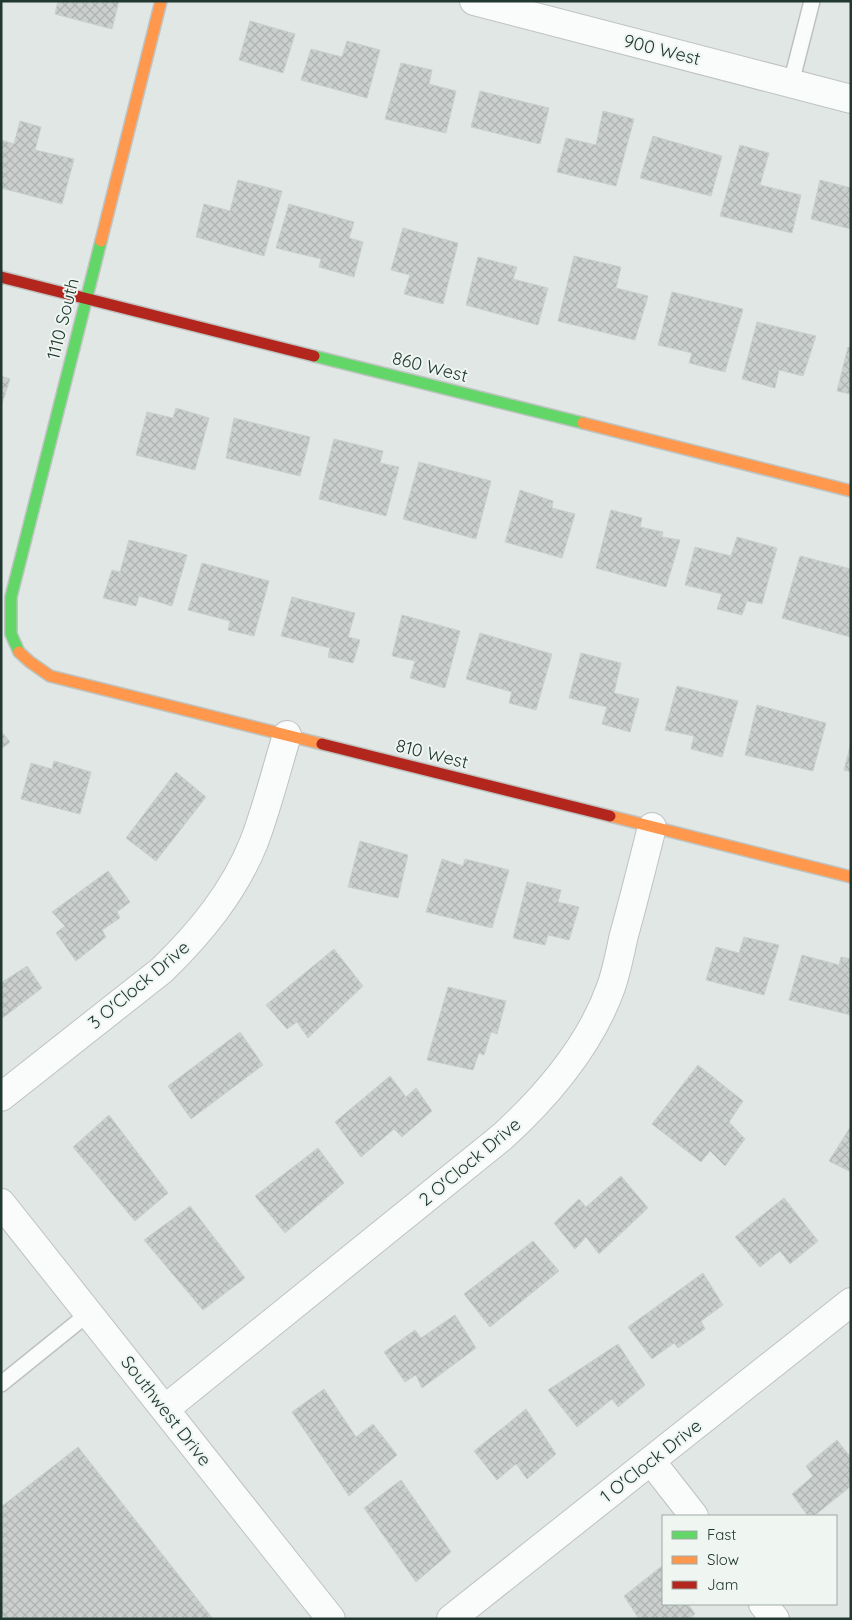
<svg xmlns="http://www.w3.org/2000/svg" width="852" height="1620" viewBox="0 0 852 1620" font-family="Quicksand,sans-serif">
<style>
.building{fill:url(#building-cross-hatch);stroke:#cad0cd}
.lines{fill:none;stroke-linecap:round;stroke-linejoin:round}
.lane-casing{stroke:#bec3c1;stroke-width:18}
.street-casing{stroke:#bec3c1;stroke-width:30}
.fast-casing{stroke:#bec4c1;stroke-width:14}
.slow-casing{stroke:#bec4c1;stroke-width:14}
.jam-casing{stroke:#bec4c1;stroke-width:14}
.lane{stroke:#fafbfb;stroke-width:15}
.street{stroke:#fafbfb;stroke-width:28}
.fast{stroke:#63d668;stroke-width:11}
.slow{stroke:#ff974d;stroke-width:11}
.jam{stroke:#b3261e;stroke-width:11}
.labels{text-anchor:middle;stroke-width:4;stroke-linejoin:round;paint-order:stroke}
.street-label{font-size:18px;fill:#213731;stroke:#eff6f2}
</style>
<defs>
<pattern id="building-cross-hatch" width="8" height="8" patternUnits="userSpaceOnUse" patternTransform="scale(1.25)"><rect width="8" height="8" fill="#cbd0ce"/><path d="M0 0l8 8M0 8l8-8" fill="none" stroke="#aeb3b1"/></pattern>
</defs>
<rect width="100%" height="100%" fill="#e1e7e4"/>
<!-- building -->
<g class="building">
<polygon points="58,1 119,1 112,29 55,14"/>
<polygon points="250,21 295,34 283,73 239,60"/>
<polygon points="347,41 380,50 367,98 301,80 311,49 342,57"/>
<polygon points="401,63 432,70 429,84 456,91 446,133 385,119"/>
<polygon points="480,91 549,108 540,144 471,127"/>
<polygon points="603,111 634,119 616,186 557,172 566,138 596,145"/>
<polygon points="20,121 41,127 35,150 74,159 62,204 1,188 1,140 14,144"/>
<polygon points="653,136 722,156 711,196 640,178"/>
<polygon points="740,145 769,153 760,185 801,195 792,233 720,216"/>
<polygon points="238,180 282,191 264,256 196,237 204,204 230,211"/>
<polygon points="820,180 851,188 851,229 811,219"/>
<polygon points="289,204 354,222 349,238 363,242 354,277 319,267 321,259 276,248"/>
<polygon points="403,228 458,243 443,304 404,294 410,275 391,270"/>
<polygon points="574,256 621,267 616,288 648,296 635,340 558,321"/>
<polygon points="478,257 517,267 513,279 548,288 538,325 466,305"/>
<polygon points="672,292 743,309 725,372 689,363 692,353 658,345"/>
<polygon points="757,322 816,336 803,376 779,370 775,388 742,379"/>
<polygon points="848,347 851,348 851,394 837,391"/>
<polygon points="1,376 10,379 1,407"/>
<polygon points="176,408 209,418 195,470 136,455 147,412 173,418"/>
<polygon points="234,418 310,437 300,476 226,458"/>
<polygon points="334,439 383,451 380,463 399,467 386,516 319,499"/>
<polygon points="419,462 491,481 476,539 403,519"/>
<polygon points="520,490 553,501 552,508 575,514 562,558 505,542"/>
<polygon points="611,510 642,518 640,527 663,532 662,537 680,540 666,587 596,568"/>
<polygon points="737,537 777,548 762,604 747,601 742,615 717,609 722,594 685,585 695,547 731,556"/>
<polygon points="129,540 187,555 172,606 139,596 136,606 103,598 112,570 120,572"/>
<polygon points="800,556 851,569 849,580 851,580 850,637 782,618"/>
<polygon points="202,563 269,581 254,636 228,630 230,621 188,610"/>
<polygon points="292,597 355,613 348,637 360,640 353,663 328,657 330,648 281,636"/>
<polygon points="402,615 460,631 445,688 410,678 415,661 392,656"/>
<polygon points="480,633 552,654 536,710 509,703 512,692 466,679"/>
<polygon points="581,653 621,663 614,693 639,699 630,732 602,724 607,707 569,698"/>
<polygon points="677,686 738,701 722,757 691,749 694,736 665,730"/>
<polygon points="757,705 826,723 813,771 745,755"/>
<polygon points="1,731 10,742 1,749"/>
<polygon points="851,743 851,772 844,770"/>
<polygon points="54,761 91,772 80,814 21,799 31,763 52,769"/>
<polygon points="176,772 206,797 156,861 126,838"/>
<polygon points="360,841 408,855 398,898 348,887"/>
<polygon points="442,859 463,866 465,859 509,870 492,928 426,912"/>
<polygon points="108,871 130,902 117,912 120,918 102,930 106,937 76,961 56,933 65,926 52,912"/>
<polygon points="527,882 561,890 558,902 579,907 569,940 548,935 545,945 513,938"/>
<polygon points="744,937 779,945 764,995 706,980 716,947 739,953"/>
<polygon points="334,949 363,986 308,1038 297,1022 287,1029 266,1005"/>
<polygon points="802,955 839,965 841,957 851,959 851,1015 789,1000"/>
<polygon points="27,966 42,988 1,1019 1,983"/>
<polygon points="448,987 506,1001 497,1034 491,1032 484,1055 479,1053 473,1070 427,1060"/>
<polygon points="240,1032 263,1065 191,1119 168,1086"/>
<polygon points="698,1065 743,1101 729,1122 745,1139 725,1166 710,1151 701,1162 652,1124"/>
<polygon points="390,1076 406,1097 416,1088 432,1111 402,1137 394,1129 361,1157 335,1122"/>
<polygon points="109,1115 168,1193 135,1221 73,1147"/>
<polygon points="851,1126 851,1172 829,1161"/>
<polygon points="318,1148 344,1183 285,1233 255,1196"/>
<polygon points="621,1176 648,1208 599,1254 586,1237 575,1249 554,1223 579,1199 586,1207"/>
<polygon points="784,1198 818,1241 790,1264 780,1251 760,1267 735,1237"/>
<polygon points="190,1206 245,1278 203,1310 144,1240"/>
<polygon points="533,1241 559,1271 490,1327 464,1294"/>
<polygon points="703,1273 723,1305 701,1321 705,1329 678,1348 674,1343 652,1359 628,1327"/>
<polygon points="455,1315 476,1348 422,1388 416,1375 405,1382 384,1352 415,1330 421,1338"/>
<polygon points="618,1344 645,1385 618,1407 612,1399 577,1427 548,1390"/>
<polygon points="324,1389 356,1437 373,1424 397,1455 349,1496 292,1412"/>
<polygon points="526,1409 556,1454 527,1479 516,1464 497,1480 474,1451"/>
<polygon points="837,1440 851,1458 851,1486 814,1516 808,1516 792,1494 813,1476 806,1466"/>
<polygon points="78,1447 213,1619 5,1619 1,1613 1,1507"/>
<polygon points="401,1480 451,1552 416,1582 364,1508"/>
<polygon points="662,1566 663,1604 688,1604 695,1614 689,1619 639,1619 624,1596"/>
</g>
<g class="lines">
<!-- lane casing -->
<g class="lane-casing">
<g id="lane">
<polyline points="791,83 812,1"/>
<polyline points="1,1384 89,1313"/>
</g>
</g>
<!-- street casing -->
<g class="street-casing">
<g id="street">
<polyline points="474,1 851,99"/>
<path d="M 1,1097 L 162,970 C 200,933 234,892 254,842 C 267,808 276,771 287,735"/>
<polyline points="1,1203 331,1619"/>
<path d="M 165,1409 L 502,1137 C 548,1095 590,1046 611,987 C 617,970 620,952 624,935 C 634,899 643,863 652,827"/>
<polyline points="651,1461 694,1516"/>
<polyline points="763,1604 775,1619"/>
<polyline points="451,1619 851,1302"/>
</g>
</g>
<!-- fast casing -->
<g class="fast-casing">
<g id="fast">
<polyline points="314,356 583,423"/>
<polyline points="19,652 11,634 11,597 101,241"/>
</g>
</g>
<!-- slow casing -->
<g class="slow-casing">
<g id="slow">
<polyline points="101,241 161,1"/>
<polyline points="583,423 851,491"/>
<polyline points="19,652 30,662 50,676 322,744"/>
<polyline points="610,816 851,877"/>
</g>
</g>
<!-- jam casing -->
<g class="jam-casing">
<g id="jam">
<polyline points="1,277 314,356"/>
<polyline points="322,744 610,816"/>
</g>
</g>
<!-- lane -->
<use href="#lane" class="lane"/>
<!-- street -->
<use href="#street" class="street"/>
<!-- fast -->
<use href="#fast" class="fast"/>
<!-- slow -->
<use href="#slow" class="slow"/>
<!-- jam -->
<use href="#jam" class="jam"/>
</g>
<g class="labels">
<!-- street labels -->
<g class="street-label">
<text transform="translate(662 50) rotate(14)" y="6">900 West</text>
<text transform="translate(63 319) rotate(-76)" y="6">1110 South</text>
<text transform="translate(430 367) rotate(14)" y="6">860 West</text>
<text transform="translate(432 754) rotate(14)" y="6">810 West</text>
<text transform="translate(139 985) rotate(-40)" y="6">3 O'Clock Drive</text>
<text transform="translate(470 1162) rotate(-40)" y="6">2 O'Clock Drive</text>
<text transform="translate(166 1411) rotate(52)" y="6">Southwest Drive</text>
<text transform="translate(651 1461) rotate(-38)" y="6">1 O'Clock Drive</text>
</g>
</g>
<!-- border -->
<rect width="852" height="1620" fill="none" stroke="#213731" stroke-width="5"/>
<!-- legend -->
<rect x="662" y="1515" width="175" height="90" fill="#eff6f2" stroke="#9daaa5"/>
<rect x="672" y="1531" width="25" height="8" fill="#63d668" stroke="#9daaa5"/>
<text x="707" y="1540" font-size="15" fill="#213731">Fast</text>
<rect x="672" y="1556" width="25" height="8" fill="#ff974d" stroke="#9daaa5"/>
<text x="707" y="1565" font-size="15" fill="#213731">Slow</text>
<rect x="672" y="1581" width="25" height="8" fill="#b3261e" stroke="#9daaa5"/>
<text x="707" y="1590" font-size="15" fill="#213731">Jam</text>
</svg>
